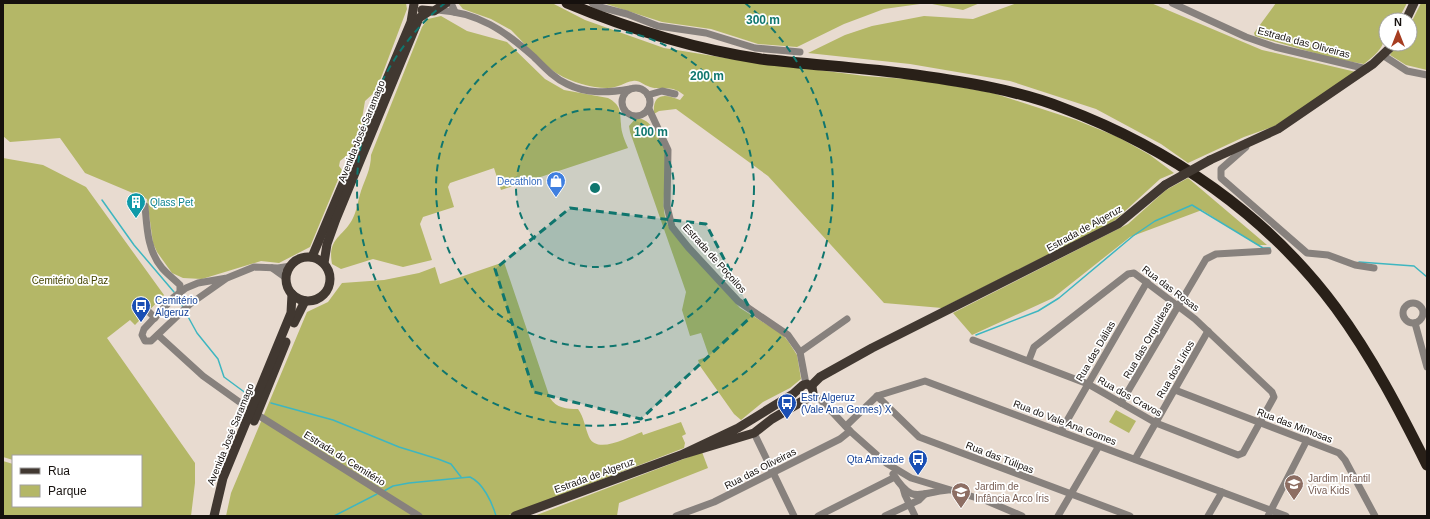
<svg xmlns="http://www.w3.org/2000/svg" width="1430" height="519" viewBox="0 0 1430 519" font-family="Arial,sans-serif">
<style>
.green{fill:#b4b767}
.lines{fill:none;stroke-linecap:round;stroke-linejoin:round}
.stream{stroke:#3eb6c0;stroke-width:1.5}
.minor{stroke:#87817d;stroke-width:7}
.major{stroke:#413831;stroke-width:9}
.highway{stroke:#292018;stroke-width:11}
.major-bridge{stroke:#413831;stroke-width:9}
.marked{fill:#0f766e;fill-opacity:0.2;stroke:#0f766e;stroke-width:3;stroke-dasharray:8 5;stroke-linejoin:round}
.ring{fill:none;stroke:#0f766e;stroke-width:2;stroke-dasharray:7 5}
.labels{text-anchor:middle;stroke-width:3.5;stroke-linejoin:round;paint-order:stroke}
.street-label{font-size:10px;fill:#16110e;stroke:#fff}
.shop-label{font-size:10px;fill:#366cbe;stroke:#fff;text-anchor:end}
.culture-label{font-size:10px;fill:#0d838f;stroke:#fff;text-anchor:start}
.park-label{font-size:10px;fill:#434301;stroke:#fff}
.transit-label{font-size:10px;fill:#164399;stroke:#fff;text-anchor:start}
.education-label{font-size:10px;fill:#785e54;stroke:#fff;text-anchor:start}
.centre{fill:#0f766e;stroke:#fff;stroke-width:2}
.ring-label{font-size:12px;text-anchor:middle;font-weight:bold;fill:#0f766e;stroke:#fff;stroke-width:3.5;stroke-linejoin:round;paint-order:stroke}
</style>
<rect width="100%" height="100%" fill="#e8dbd0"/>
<!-- green -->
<g class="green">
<polygon points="3,3 406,3 407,9 376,91 365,101 361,125 351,152 340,161 339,166 342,170 310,247 279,263 261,261 202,279 183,278 172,273 157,252 153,243 147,199 85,173 60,138 10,142 3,136"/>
<path d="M 458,3 L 552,3 L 585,20 L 664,48 L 732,59 L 865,76 L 921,80 L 993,93 L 1076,120 L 1118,137 L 1150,155 L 1174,173 L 1160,179 L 1113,222 L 942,308 L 884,303 L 768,176 L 676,109 L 659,111 L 654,114 C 652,92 666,94 680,100 L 684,95 C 670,84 663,91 650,87 C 643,85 640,80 633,81 C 624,82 619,88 607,88 C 592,88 571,82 558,74 C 543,65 524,43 511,30 L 491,19 L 463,9 Z"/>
<polygon points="603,3 980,3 963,10 927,3 884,9 844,24 797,47 758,44 711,29 662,22"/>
<polygon points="1017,3 1151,3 1262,50 1356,72 1275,126 1244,137 1188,163 1161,144 1096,109 1010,81 910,64 808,53 845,35 872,26 924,16 973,19"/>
<path d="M 1276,3 L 1407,3 L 1398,20 L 1386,20 C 1386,44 1383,49 1364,64 L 1335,59 L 1255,36 L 1254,33 Z"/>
<polygon points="1421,3 1427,3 1427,70 1406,65 1390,55 1397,44 1410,44 1410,25"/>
<path d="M 441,16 L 467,31 L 507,42 L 545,79 L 564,90 L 608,98 C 621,105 620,111 621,124 C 621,132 625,141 628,148 L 501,190 L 494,168 L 450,183 L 448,187 L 454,207 L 423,217 L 420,224 L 432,260 L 403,267 L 373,259 L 341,269 L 332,264 C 327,237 344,237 353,218 C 357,210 358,200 361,191 C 365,179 371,169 371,155 L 422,27 L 428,19 Z"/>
<path d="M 636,118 C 649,117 662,138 665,150 C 671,178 655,205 671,231 L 740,308 L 781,333 L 788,341 L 797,355 L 801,379 L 790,388 L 763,402 L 741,420 L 734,414 L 700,366 L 698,360 L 709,356 L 701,333 L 690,336 L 682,310 L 686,292 L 630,132 L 629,126 Z"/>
<polygon points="3,158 43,165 86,187 164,295 135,325 130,320 107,338 195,463 195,483 191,516 3,516 3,461 13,464 13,506 141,506 141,456 13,456 13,460 3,457"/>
<polygon points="1188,178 1267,245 1257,245 1202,210 1130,237 1053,298 972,335 953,313 1128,224 1166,190"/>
<path d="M 504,262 L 550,398 C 556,408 567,409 578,409 C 584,417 585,428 589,437 C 597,455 628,437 642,432 L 643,435 L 681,422 L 686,434 L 682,436 L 685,443 L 684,448 L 506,516 L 226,516 L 231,493 L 307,312 L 328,302 L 342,283 L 384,280 L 419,273 L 435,267 L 440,284 Z"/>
<polygon points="1116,410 1136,421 1129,433 1109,422"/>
<polygon points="702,452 708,468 619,503 617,516 534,516"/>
</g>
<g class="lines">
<!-- stream -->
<g class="stream">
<polyline points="102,200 134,245 174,292"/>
<polyline points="1359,262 1414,266 1427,277"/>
<polyline points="178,299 183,307"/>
<polyline points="186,313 197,333 218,359 224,377 247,394"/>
<polyline points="976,335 1038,311 1059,298 1133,236 1155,221 1192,205 1263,248 1270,248"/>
<polyline points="271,403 333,420 399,447 438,459 451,464 461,477"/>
<path d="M 384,491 L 393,486 L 409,483 L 470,477 C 483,483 492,502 496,516"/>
<polyline points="334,516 377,494"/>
</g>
<!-- minor -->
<g class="minor">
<polyline points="451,3 455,12"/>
<polyline points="592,3 600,7 627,14 658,26 706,33 755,48 800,52"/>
<polyline points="1172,3 1246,37 1275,47 1367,69"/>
<path d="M 437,10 C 478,12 505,31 534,57 C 544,67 554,78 567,84 C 587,94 608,93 630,89"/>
<polyline points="1384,56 1407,71 1427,75"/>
<circle cx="636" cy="102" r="14"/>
<polyline points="648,95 662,91 675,94"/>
<polyline points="649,109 668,150 667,206 672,227 688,247 738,301 788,335 800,352 806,384"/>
<polyline points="1246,143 1246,147 1221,169 1221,178 1307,253 1328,255 1355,265 1374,268"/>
<path d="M 145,206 C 147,227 147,250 162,268 C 167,274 174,279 180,285 L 180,292"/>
<polyline points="272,268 286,278"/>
<polyline points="227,278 198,283 186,288 174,297 144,329 142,335 145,341 151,341 190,304 227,278 254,267 278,268 291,266"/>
<circle cx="1413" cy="313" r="10"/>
<polyline points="148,311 155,318"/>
<polyline points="1415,323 1427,367"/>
<polyline points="158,335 203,376 245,406"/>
<polyline points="973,340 1088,384 1156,423 1238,455 1243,453 1274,397 1272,392 1195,319 1134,273 1128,274 1034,347 1029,360"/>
<polyline points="800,352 847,319"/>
<polyline points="1175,390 1339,453 1345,460 1375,516"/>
<polyline points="813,394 821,400 850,431 886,463 911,478 987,501 1022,516"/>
<polyline points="877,396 919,437 1130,516"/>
<polyline points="1121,403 1206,259 1216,254 1268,251"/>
<polyline points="261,417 419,516"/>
<polyline points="846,426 877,396 925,381 1286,516"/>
<polyline points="1061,431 1147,282"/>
<polyline points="754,433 794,516"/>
<polyline points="1135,459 1208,331"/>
<path d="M 893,474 C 913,505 917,493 948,490"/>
<polyline points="903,488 905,495 915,516"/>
<polyline points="676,516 714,502 840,439 850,431"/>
<polyline points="818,516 895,477"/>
<polyline points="885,516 919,500 925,494"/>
<polyline points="1058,516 1099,446"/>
<polyline points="1208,516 1222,492"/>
<polyline points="1268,516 1307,440"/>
</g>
<!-- major -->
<g class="major">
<polyline points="422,10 434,11 446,3"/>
<polyline points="1406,20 1414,3"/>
<polyline points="1210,160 1278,129 1373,64 1394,44"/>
<polyline points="312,257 411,22 414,4"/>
<circle cx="308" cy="279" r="22"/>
<polyline points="324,263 327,244 336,219 419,18 428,12"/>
<polyline points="294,323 305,301"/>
<polyline points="811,386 820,377 872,348 1118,224 1165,185"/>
<polyline points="254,421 286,342"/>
<polyline points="214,516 223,478 291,313 292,294"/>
<polyline points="515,516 681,455 754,433 772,419 811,396 813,393 812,387 807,384 803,385 793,394 738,428 681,455"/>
</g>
<!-- highway -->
<path class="highway" d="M 567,3 C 629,29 694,49 761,59 C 813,65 865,68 916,75 C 965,82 1017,90 1063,108 C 1170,148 1268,216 1336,308 C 1372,357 1400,411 1427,465"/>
<!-- major-bridge -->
<polyline class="major-bridge" points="1165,185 1210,160"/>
</g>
<!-- marked area -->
<path class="marked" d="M 570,208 L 706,224 L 753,315 L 641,419 L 534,392 L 495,269 Z"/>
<!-- distance rings -->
<circle cx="595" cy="188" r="79" fill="#0f766e" fill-opacity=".12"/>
<g class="ring">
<circle cx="595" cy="188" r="79"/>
<circle cx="595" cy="188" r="159"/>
<path d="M745 3A238 238 0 1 1 445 3"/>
</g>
<!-- icons -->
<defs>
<g id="shop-pin" transform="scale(1)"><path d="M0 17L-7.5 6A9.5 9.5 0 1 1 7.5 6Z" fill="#3f7fe0" stroke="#fff"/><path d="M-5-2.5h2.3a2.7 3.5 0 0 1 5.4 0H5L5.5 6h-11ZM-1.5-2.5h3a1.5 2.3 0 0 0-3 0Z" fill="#fff"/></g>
<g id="building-pin" transform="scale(1)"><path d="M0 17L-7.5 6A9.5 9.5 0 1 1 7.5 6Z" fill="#0f9aa8" stroke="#fff"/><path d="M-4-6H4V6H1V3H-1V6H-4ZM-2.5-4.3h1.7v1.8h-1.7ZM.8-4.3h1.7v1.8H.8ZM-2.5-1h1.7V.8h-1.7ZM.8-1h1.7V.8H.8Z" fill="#fff"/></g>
<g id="bus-pin" transform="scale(1)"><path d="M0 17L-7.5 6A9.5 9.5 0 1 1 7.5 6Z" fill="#1a4fb4" stroke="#fff"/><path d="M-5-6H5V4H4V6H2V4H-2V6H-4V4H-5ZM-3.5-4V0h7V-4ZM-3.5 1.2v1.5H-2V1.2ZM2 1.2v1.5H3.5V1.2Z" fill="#fff"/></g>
<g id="school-pin" transform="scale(1)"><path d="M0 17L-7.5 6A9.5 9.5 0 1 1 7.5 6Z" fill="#8d6e63" stroke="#fff"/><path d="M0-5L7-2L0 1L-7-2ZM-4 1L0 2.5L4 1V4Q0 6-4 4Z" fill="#fff"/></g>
</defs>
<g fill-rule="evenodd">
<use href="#shop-pin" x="556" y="181"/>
<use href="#building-pin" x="136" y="202"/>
<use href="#bus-pin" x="141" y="306"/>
<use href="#bus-pin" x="787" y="403"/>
<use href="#bus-pin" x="918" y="459"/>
<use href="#school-pin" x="1294" y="484"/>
<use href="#school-pin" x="961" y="492"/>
</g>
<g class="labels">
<!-- street labels -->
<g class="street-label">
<text transform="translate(1304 42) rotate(15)" y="4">Estrada das Oliveiras</text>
<text transform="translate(361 131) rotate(-68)" y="4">Avenida José Saramago</text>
<text transform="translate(1084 228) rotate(-29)" y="4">Estrada de Algeruz</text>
<text transform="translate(715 258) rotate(48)" y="4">Estrada de Poçoilos</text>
<text transform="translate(1171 288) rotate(37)" y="4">Rua das Rosas</text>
<text transform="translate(1147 340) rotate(-60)" y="4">Rua das Orquídeas</text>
<text transform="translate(1095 351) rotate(-60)" y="4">Rua das Dálias</text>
<text transform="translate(1175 369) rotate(-60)" y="4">Rua dos Lírios</text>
<text transform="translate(1130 396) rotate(29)" y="4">Rua dos Cravos</text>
<text transform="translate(1065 422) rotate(21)" y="4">Rua do Vale Ana Gomes</text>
<text transform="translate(1295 425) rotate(21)" y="4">Rua das Mimosas</text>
<text transform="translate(230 434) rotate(-68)" y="4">Avenida José Saramago</text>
<text transform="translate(1000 457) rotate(21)" y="4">Rua das Túlipas</text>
<text transform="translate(345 458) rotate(32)" y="4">Estrada do Cemitério</text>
<text transform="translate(760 468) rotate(-27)" y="4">Rua das Oliveiras</text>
<text transform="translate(594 475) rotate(-20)" y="4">Estrada de Algeruz</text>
</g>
<!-- shop labels -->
<g class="shop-label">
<text x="542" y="185">Decathlon</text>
</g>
<!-- culture labels -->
<g class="culture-label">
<text x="150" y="206">Qlass Pet</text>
</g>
<!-- park labels -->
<g class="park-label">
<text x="70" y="284">Cemitério da Paz</text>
</g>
<!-- transit labels -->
<g class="transit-label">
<text x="155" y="304">Cemitério<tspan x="155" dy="12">Algeruz</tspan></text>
<text x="801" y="401">Estr Algeruz<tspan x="801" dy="12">(Vale Ana Gomes) X</tspan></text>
<text x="904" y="463" text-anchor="end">Qta Amizade</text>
</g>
<!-- education labels -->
<g class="education-label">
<text x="1308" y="482">Jardim Infantil<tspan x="1308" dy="12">Viva Kids</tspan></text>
<text x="975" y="490">Jardim de<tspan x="975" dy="12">Infância Arco Íris</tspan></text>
</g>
</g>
<circle cx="595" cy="188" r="6" class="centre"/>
<g class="ring-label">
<text x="763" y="24">300 m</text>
<text x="707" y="80">200 m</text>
<text x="651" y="136">100 m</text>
</g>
<!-- border -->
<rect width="1430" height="519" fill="none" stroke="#16110e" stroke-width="8"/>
<!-- legend -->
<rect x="12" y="455" width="130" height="52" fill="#ffffff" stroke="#a2a09f"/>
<rect x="20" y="468" width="20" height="6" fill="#413831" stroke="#a2a09f"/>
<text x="48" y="475" font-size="12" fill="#16110e">Rua</text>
<rect x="20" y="485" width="20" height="12" fill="#b4b767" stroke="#a2a09f"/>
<text x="48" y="495" font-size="12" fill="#16110e">Parque</text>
<!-- north arrow -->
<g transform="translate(1398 32)"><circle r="19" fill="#ffffff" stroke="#a2a09f"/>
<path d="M0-3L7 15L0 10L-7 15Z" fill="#a63d21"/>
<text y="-6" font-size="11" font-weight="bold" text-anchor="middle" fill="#16110e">N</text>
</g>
</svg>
